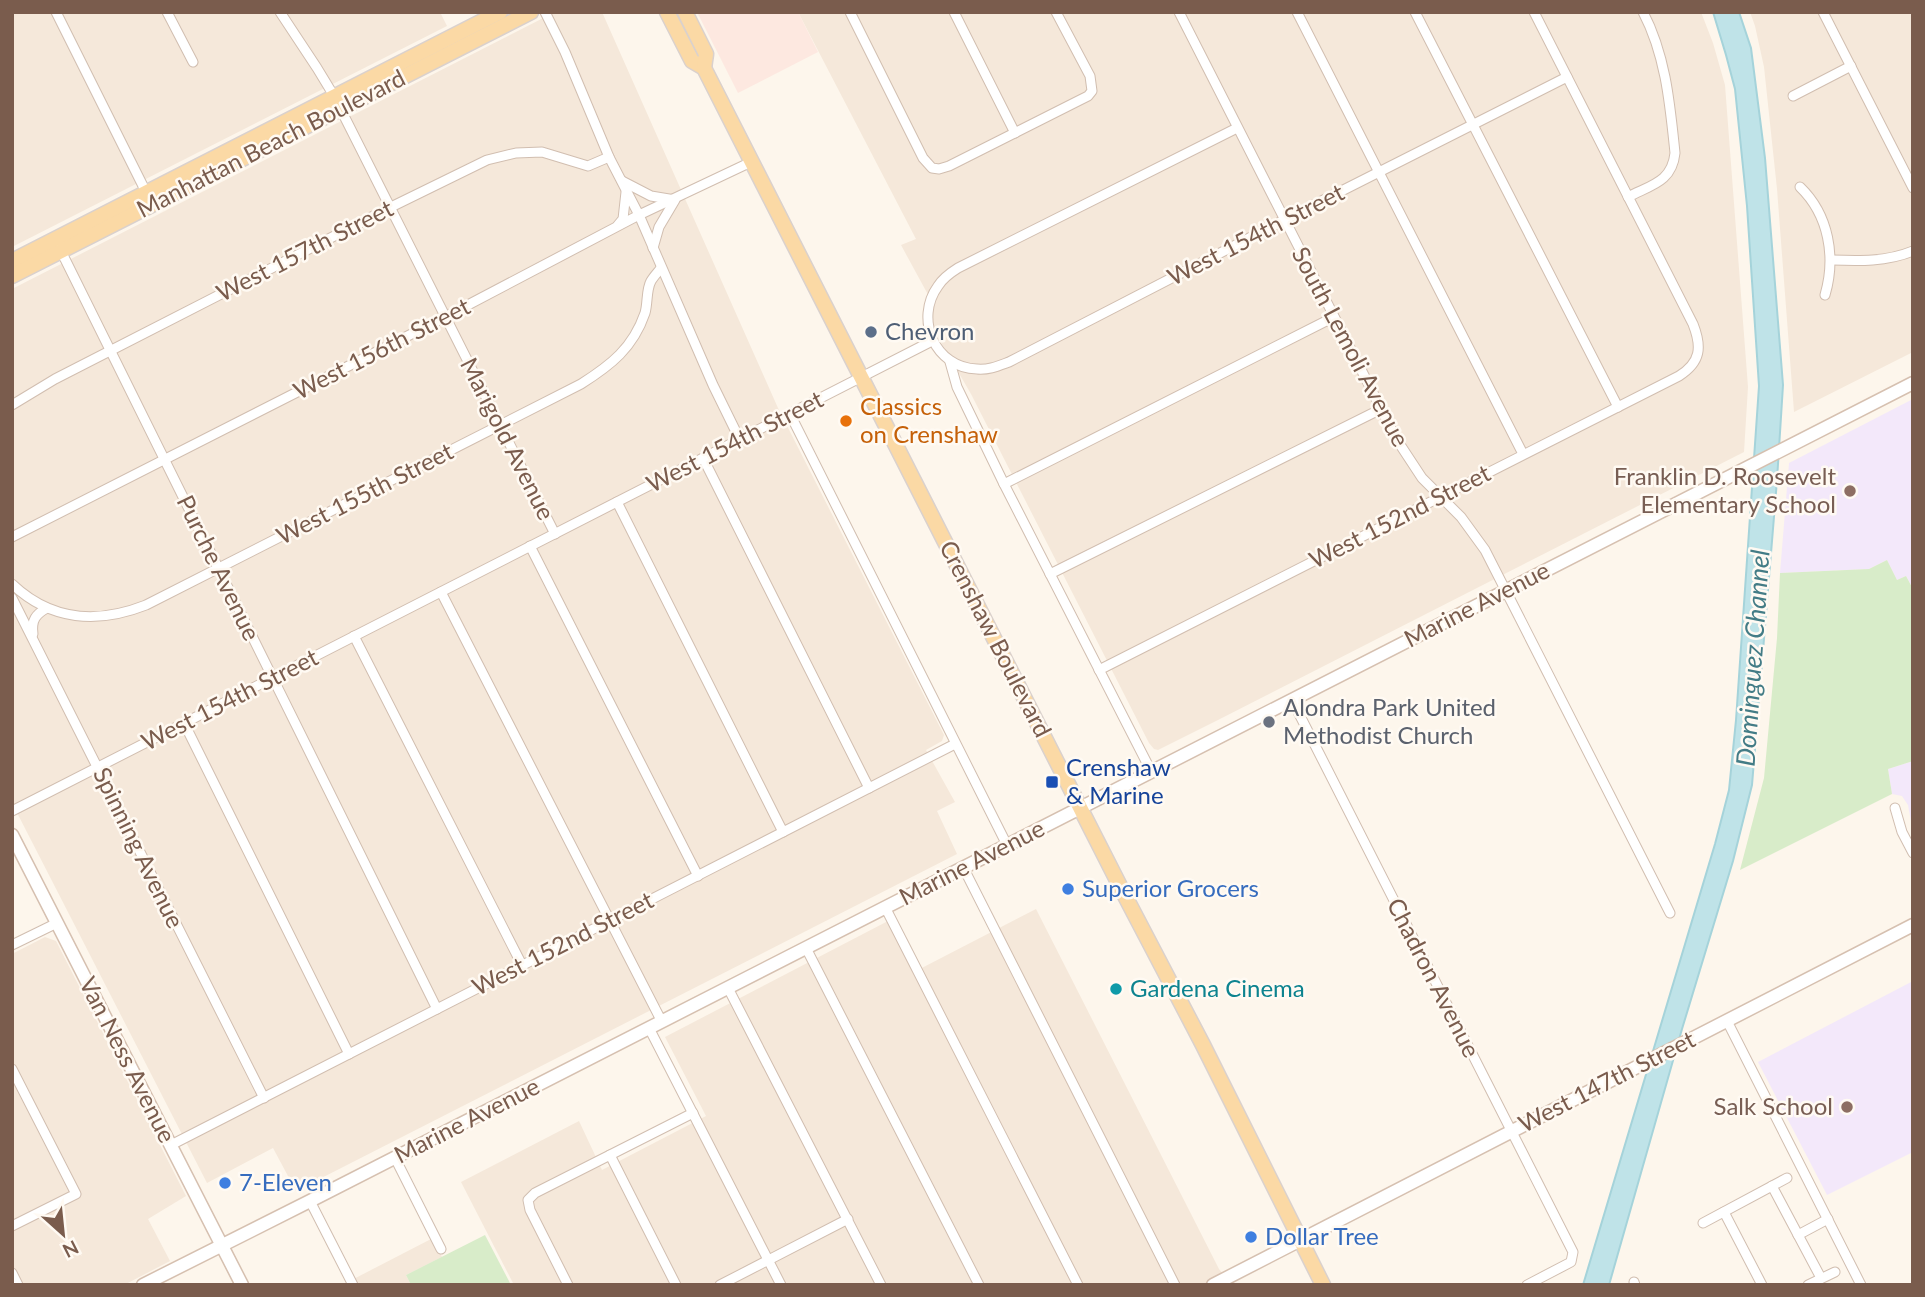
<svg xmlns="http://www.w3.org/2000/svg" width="1925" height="1297" viewBox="0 0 1925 1297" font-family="Lato,sans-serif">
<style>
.residential{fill:#f5e8da}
.commercial{fill:#fde8e0}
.education{fill:#f3e8fa}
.green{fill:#d8ecc9}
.water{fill:#bfe3e8;stroke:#a5d3da;stroke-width:2}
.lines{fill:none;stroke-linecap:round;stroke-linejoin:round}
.street-casing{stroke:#d1beb0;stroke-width:11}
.secondary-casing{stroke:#d6c0b0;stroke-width:15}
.primary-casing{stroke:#dad1cd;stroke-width:17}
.street{stroke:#fff;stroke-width:9}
.secondary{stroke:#fff;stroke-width:12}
.primary{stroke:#fbd9a5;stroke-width:14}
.service-dot{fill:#5c6f8a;stroke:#fffaf3;stroke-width:2.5}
.food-dot{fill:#e8710a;stroke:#fffaf3;stroke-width:2.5}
.education-dot{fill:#8d6e63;stroke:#fffaf3;stroke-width:2.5}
.worship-dot{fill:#6b7280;stroke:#fffaf3;stroke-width:2.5}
.transit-dot{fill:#1a4fb4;stroke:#fffaf3;stroke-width:2.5}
.shop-dot{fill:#3f7fe0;stroke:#fffaf3;stroke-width:2.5}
.culture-dot{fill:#0f9aa8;stroke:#fffaf3;stroke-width:2.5}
.labels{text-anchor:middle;stroke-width:5;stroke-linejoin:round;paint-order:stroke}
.street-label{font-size:24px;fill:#7a5c4d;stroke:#fffaf3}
.service-label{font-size:24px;fill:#4e5e75;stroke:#fffaf3;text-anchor:start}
.food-label{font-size:24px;fill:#c56008;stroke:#fffaf3;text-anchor:start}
.education-label{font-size:24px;fill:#785e54;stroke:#fffaf3;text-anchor:end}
.worship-label{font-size:24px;fill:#5b616d;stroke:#fffaf3;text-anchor:start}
.transit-label{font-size:24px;fill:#164399;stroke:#fffaf3;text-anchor:start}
.shop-label{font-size:24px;fill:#366cbe;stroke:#fffaf3;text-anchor:start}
.culture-label{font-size:24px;fill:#0d838f;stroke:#fffaf3;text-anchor:start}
.water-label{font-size:26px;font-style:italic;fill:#437c86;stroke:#fffaf3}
</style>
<rect width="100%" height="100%" fill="#fdf6ec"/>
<!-- residential -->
<g class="residential">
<polygon points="12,12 440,12 447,26 12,247"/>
<polygon points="555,12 602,12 778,408 944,735 942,741 926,750 955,802 937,811 957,854 296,1191 273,1148 207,1183 12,803 12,289"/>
<polygon points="798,12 1701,12 1713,43 1725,85 1748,387 1744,452 1218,720 1158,750 1154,749 1149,743 971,394 935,332 931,322 932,302 901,245 916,239"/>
<polygon points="1750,12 1913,12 1913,352 1794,412 1777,189 1764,67 1755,26"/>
<polygon points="1036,909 1219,1269 1232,1285 514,1285 461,1182 579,1121 602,1170 706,1116 665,1037 888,921 914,972"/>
<polygon points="45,937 56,941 186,1196 148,1219 170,1261 124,1285 12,1285 12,954"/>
<polygon points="433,1238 442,1257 406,1275 411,1285 342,1285"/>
</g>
<!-- commercial -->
<polygon class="commercial" points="697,12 798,12 818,52 738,93"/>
<!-- education -->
<g class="education">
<polygon points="1913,399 1913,589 1906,576 1897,580 1887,560 1869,569 1780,573 1789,463"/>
<polygon points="1913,761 1913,832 1908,805 1902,796 1892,794 1888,769"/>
<polygon points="1913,981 1913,1152 1827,1195 1758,1062"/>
</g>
<!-- green -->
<g class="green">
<polygon points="1887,560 1897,580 1906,576 1913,589 1913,761 1888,769 1892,794 1740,870 1764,778 1777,638 1780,573 1869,569"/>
<polygon points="485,1235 511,1285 411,1285 406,1275"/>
</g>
<!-- water -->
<polygon class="water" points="1713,12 1739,12 1751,48 1765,158 1783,385 1777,480 1752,785 1733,861 1682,1029 1609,1285 1583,1285 1715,844 1729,790 1736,720 1759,386 1747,206 1735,89 1726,55"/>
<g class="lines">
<!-- street casing -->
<g class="street-casing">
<g id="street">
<polyline points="56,12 148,196"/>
<polyline points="167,12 193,62"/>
<polyline points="280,12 317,68 334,96 555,534"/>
<polyline points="545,12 565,52 609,157 639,215 713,385 740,440"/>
<polyline points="850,12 923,158 932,168 939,169 949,166 1078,101 1088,96 1092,91 1090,76 1056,12"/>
<polyline points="954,12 1015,133"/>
<polyline points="1179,12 1397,440 1422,478 1461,517 1485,550 1670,913"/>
<polyline points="1297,12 1523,454"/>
<polyline points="1415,12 1618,407"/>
<polyline points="1823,12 1913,188"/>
<polyline points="1793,96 1851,66"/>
<path d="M 1237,128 L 958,268 C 950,273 943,278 938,286 C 914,319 935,368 977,369 C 989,370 998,366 1009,362 L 1284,220 L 1567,77"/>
<polyline points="622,181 651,196 675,200 659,227 653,248"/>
<path d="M 1800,187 C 1829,215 1836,257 1825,295"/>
<path d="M 1628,197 C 1651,185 1672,182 1675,153 C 1670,105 1666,56 1643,12"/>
<polyline points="618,225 623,219 626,192"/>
<polyline points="60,249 437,1009"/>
<path d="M 1831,260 C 1859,261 1886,262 1913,251"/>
<polyline points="950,362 957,387 1004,484 1151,771"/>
<polyline points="12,405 55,379 389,208 487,160 516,153 542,152 588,166 609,157"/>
<polyline points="790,414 1007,845"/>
<polyline points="703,458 869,788"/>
<polyline points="1004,484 1334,317"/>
<polyline points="617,502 783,832"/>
<polyline points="12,537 445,317 639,215 751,162"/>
<polyline points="530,546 698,876"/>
<polyline points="1050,574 1381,409"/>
<path d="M 12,584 C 51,621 98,624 146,605 L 581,384 C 611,365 633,348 645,313 C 648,303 646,290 651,281 C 654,276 658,272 661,268"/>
<polyline points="441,592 662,1022"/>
<polyline points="12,598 264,1098"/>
<path d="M 33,634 C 31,620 36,614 47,608"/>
<polyline points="354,636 522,965"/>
<path d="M 1099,670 L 1679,376 C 1701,362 1702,347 1693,324 L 1534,12"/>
<polyline points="1292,700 1573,1252 1571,1262 1527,1285"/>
<polyline points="184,723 349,1054"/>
<polyline points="1895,808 1902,832 1913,853"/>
<polyline points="12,811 932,341"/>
<polyline points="963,867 1175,1285"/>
<polyline points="885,907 1078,1285"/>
<polyline points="12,945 57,923"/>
<polyline points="806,948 979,1285"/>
<polyline points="728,988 881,1285"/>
<polyline points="1727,1021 1861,1285"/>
<polyline points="649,1028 781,1285"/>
<polyline points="12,1069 76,1194 12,1226"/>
<polyline points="171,1145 955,744"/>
<polyline points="610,1155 676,1285"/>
<polyline points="395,1158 441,1249"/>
<polyline points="1772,1186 1821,1278"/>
<polyline points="310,1201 353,1285"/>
<polyline points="1724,1212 1762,1285"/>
<polyline points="1703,1223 1787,1178"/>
<polyline points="1798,1235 1828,1219"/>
<polyline points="12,1273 18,1285"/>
<polyline points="1634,1282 1635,1285"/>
<polyline points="568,1285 530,1210 528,1200 535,1193 693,1113"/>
<polyline points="720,1285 848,1219"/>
<polyline points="1808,1285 1835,1272"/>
</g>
</g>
<!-- secondary casing -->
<g class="secondary-casing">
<g id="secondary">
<polyline points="12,835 242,1285"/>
<polyline points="143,1285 310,1201 1913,383"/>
<polyline points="1213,1285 1913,925"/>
</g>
</g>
<!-- primary casing -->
<g class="primary-casing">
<g id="primary">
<polyline points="667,12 692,61 704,68 1124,894 1203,1045 1323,1285"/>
<polyline points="685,12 706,54 704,68"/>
<polyline points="12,261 500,12"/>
<polyline points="12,276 531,12"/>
</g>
</g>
<!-- street -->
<use href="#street" class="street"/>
<!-- secondary -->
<use href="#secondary" class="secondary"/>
<!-- primary -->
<use href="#primary" class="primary"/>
</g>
<!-- markers -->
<circle class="service-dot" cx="871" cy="332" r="7"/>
<circle class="food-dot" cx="846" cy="421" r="7"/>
<g class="education-dot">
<circle cx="1850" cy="491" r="7"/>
<circle cx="1847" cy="1107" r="7"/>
</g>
<circle class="worship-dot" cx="1269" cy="722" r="7"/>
<rect class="transit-dot" x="1045" y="775" width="14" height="14" rx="3.5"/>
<g class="shop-dot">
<circle cx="1068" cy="889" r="7"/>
<circle cx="225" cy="1183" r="7"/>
<circle cx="1251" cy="1237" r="7"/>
</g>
<circle class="culture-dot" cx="1116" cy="989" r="7"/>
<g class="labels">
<!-- street labels -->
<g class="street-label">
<text transform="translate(271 144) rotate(-27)" y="8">Manhattan Beach Boulevard</text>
<text transform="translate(1256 235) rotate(-27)" y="8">West 154th Street</text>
<text transform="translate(305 251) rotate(-27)" y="8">West 157th Street</text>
<text transform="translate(1350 347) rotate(62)" y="8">South Lemoli Avenue</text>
<text transform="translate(382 349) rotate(-27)" y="8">West 156th Street</text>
<text transform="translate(507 439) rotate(63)" y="8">Marigold Avenue</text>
<text transform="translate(735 442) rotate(-27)" y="8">West 154th Street</text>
<text transform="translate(365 494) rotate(-27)" y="8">West 155th Street</text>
<text transform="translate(1400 517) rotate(-27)" y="8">West 152nd Street</text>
<text transform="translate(218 568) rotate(64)" y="8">Purche Avenue</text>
<text transform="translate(1477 605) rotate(-27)" y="8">Marine Avenue</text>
<text transform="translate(995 639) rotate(63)" y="8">Crenshaw Boulevard</text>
<text transform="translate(230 700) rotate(-27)" y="8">West 154th Street</text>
<text transform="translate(138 848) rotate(64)" y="8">Spinning Avenue</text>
<text transform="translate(972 863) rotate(-27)" y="8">Marine Avenue</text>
<text transform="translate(563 944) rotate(-27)" y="8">West 152nd Street</text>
<text transform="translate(1433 978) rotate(63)" y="8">Chadron Avenue</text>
<text transform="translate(127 1060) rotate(63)" y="8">Van Ness Avenue</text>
<text transform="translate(1607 1082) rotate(-27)" y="8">West 147th Street</text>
<text transform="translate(467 1121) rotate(-27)" y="8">Marine Avenue</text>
</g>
<!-- service labels -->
<g class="service-label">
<text x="885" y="340">Chevron</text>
</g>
<!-- food labels -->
<g class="food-label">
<text x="860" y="415">Classics<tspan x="860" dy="28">on Crenshaw</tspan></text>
</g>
<!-- education labels -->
<g class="education-label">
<text x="1836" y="485">Franklin D. Roosevelt<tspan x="1836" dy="28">Elementary School</tspan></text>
<text x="1833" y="1115">Salk School</text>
</g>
<!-- worship labels -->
<g class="worship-label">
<text x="1283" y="716">Alondra Park United<tspan x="1283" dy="28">Methodist Church</tspan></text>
</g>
<!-- transit labels -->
<g class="transit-label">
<text x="1066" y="776">Crenshaw<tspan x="1066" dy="28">&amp; Marine</tspan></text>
</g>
<!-- shop labels -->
<g class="shop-label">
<text x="1082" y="897">Superior Grocers</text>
<text x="239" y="1191">7-Eleven</text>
<text x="1265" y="1245">Dollar Tree</text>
</g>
<!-- culture labels -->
<g class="culture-label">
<text x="1130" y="997">Gardena Cinema</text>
</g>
<!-- water labels -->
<g class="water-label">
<text transform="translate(1753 658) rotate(-86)" y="9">Dominguez Channel</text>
</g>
</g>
<!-- border -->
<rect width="1925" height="1297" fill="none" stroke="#7a5c4d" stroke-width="28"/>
<!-- north arrow -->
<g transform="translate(63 1234) rotate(153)" stroke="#fffaf3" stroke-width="5" paint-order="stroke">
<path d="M0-5L12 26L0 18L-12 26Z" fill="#7a5c4d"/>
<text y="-10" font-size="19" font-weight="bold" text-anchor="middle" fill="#7a5c4d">N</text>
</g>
</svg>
